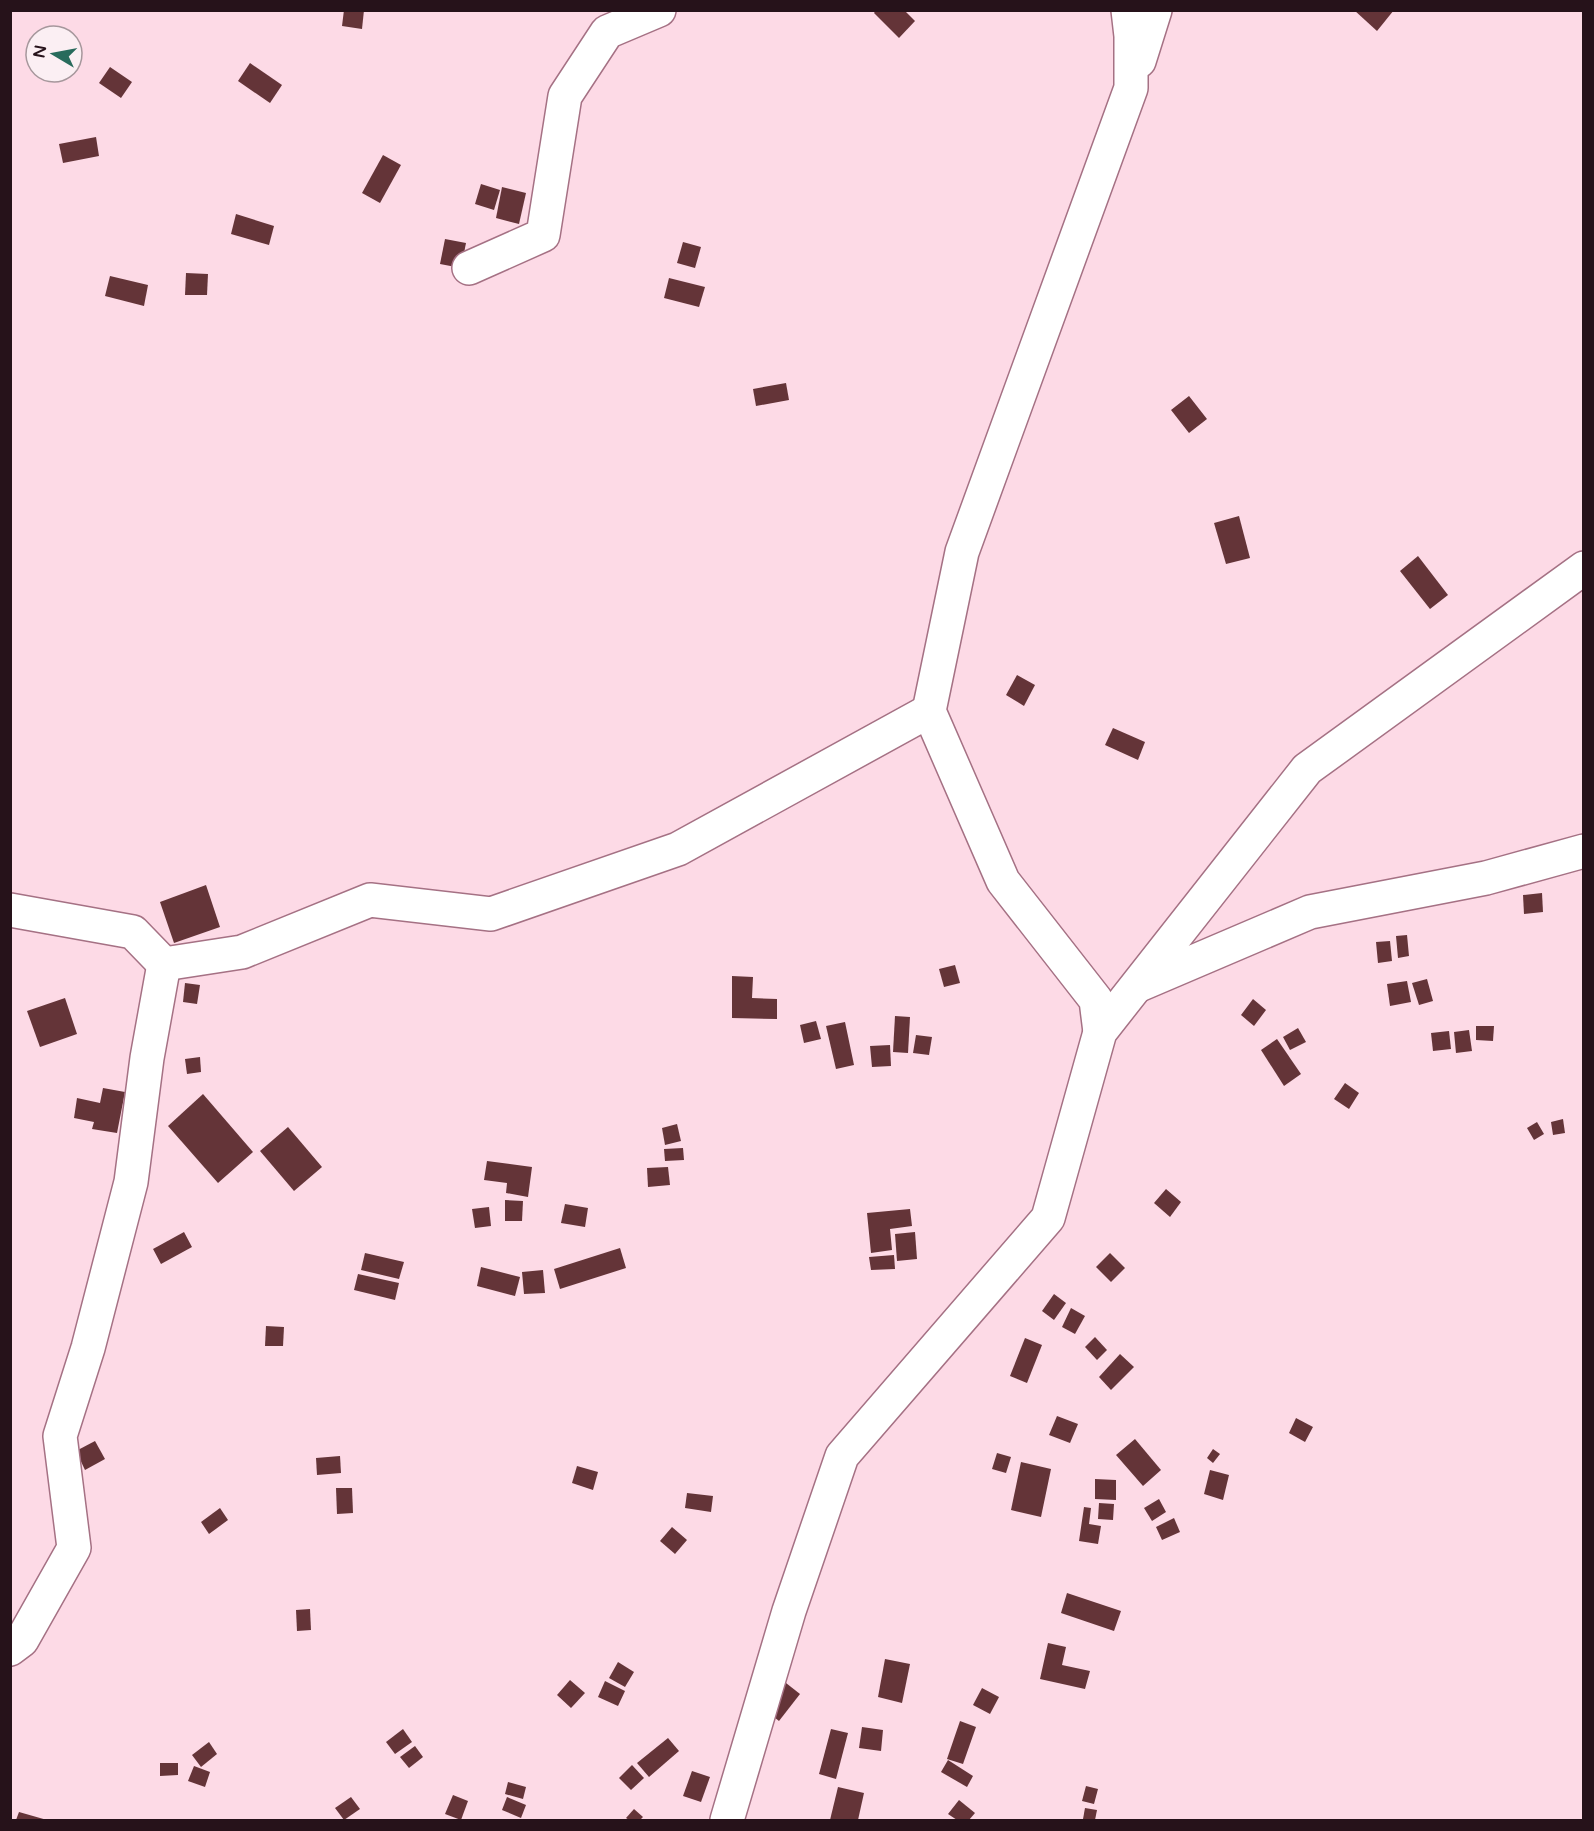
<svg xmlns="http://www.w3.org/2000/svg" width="1594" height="1831" viewBox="0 0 1594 1831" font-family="'Varela Round',sans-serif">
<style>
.building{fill:#643438}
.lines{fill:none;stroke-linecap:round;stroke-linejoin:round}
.street-casing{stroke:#a57184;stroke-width:36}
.street{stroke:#fff;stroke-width:33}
</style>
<rect width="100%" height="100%" fill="#fddae6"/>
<!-- building -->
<g class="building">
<polygon points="344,10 364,10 362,29 342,26"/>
<polygon points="876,10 904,10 915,21 899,38 874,13"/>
<polygon points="1354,10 1394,10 1377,31"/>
<polygon points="250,63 282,85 270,103 238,81"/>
<polygon points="110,67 132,82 121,98 99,83"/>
<polygon points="96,137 99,156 63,163 59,144"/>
<polygon points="383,155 401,165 380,203 362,193"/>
<polygon points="481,184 500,190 494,210 475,204"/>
<polygon points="502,187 526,193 519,224 496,218"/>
<polygon points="236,214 274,226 269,245 231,234"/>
<polygon points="445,239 466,243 461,268 440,264"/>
<polygon points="683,242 701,247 695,268 677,263"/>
<polygon points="186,273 208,274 207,295 185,295"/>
<polygon points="110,276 148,285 144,306 105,296"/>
<polygon points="669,278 705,287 699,307 664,298"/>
<polygon points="786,383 789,400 756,406 753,389"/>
<polygon points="1189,396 1207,419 1189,433 1171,410"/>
<polygon points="1239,516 1250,558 1226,564 1214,523"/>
<polygon points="1418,556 1448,595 1430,609 1400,571"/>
<polygon points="1017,675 1035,685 1024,706 1006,695"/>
<polygon points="1113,728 1145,742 1138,760 1105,745"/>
<polygon points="206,885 220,927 174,943 160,902"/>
<polygon points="1542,893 1543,912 1524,914 1523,895"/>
<polygon points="1407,935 1409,956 1398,958 1396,936"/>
<polygon points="1390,941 1392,961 1378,963 1376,942"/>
<polygon points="955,965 960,983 944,987 939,969"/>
<polygon points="732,976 753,977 752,998 777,999 777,1019 732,1018"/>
<polygon points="1427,979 1433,1001 1419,1005 1412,983"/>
<polygon points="1407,981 1411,1002 1390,1006 1387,984"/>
<polygon points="185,983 200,985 197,1004 183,1002"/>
<polygon points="65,998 77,1034 40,1047 27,1011"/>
<polygon points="1253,999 1266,1010 1254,1026 1241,1015"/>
<polygon points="895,1016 910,1017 908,1053 893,1052"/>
<polygon points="816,1021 821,1039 804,1043 800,1025"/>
<polygon points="845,1022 854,1065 836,1069 826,1026"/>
<polygon points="1476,1026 1494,1026 1493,1041 1476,1040"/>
<polygon points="1298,1028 1306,1042 1290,1050 1283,1037"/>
<polygon points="1469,1030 1472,1051 1456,1053 1454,1032"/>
<polygon points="1449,1031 1451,1049 1433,1051 1431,1033"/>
<polygon points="916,1035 932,1037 929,1055 913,1053"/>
<polygon points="1277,1039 1301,1074 1284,1086 1261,1050"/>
<polygon points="890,1045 891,1066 872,1067 870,1046"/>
<polygon points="200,1057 201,1072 187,1074 185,1059"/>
<polygon points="1345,1083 1359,1093 1349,1109 1334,1099"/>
<polygon points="103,1088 125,1092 117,1133 92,1129 94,1122 74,1118 77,1098 100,1103"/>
<polygon points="203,1094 253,1152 218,1183 168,1126"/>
<polygon points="1563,1119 1565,1133 1553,1135 1551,1122"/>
<polygon points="1537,1122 1544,1134 1534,1140 1527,1128"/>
<polygon points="677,1124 681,1141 665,1145 662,1128"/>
<polygon points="288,1127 322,1167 294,1191 260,1151"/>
<polygon points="683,1148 684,1160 665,1161 664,1149"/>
<polygon points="487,1161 532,1167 528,1197 506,1193 507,1183 484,1180"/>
<polygon points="668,1167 670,1185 648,1187 647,1168"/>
<polygon points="1166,1189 1181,1202 1170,1217 1154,1203"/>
<polygon points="505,1200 523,1201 522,1221 505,1221"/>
<polygon points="565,1204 588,1208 585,1227 561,1223"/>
<polygon points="489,1207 491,1226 475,1228 472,1209"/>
<polygon points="910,1209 912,1226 890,1229 892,1250 871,1253 867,1213"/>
<polygon points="184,1232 192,1247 161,1264 153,1249"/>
<polygon points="915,1232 917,1259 897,1261 895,1234"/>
<polygon points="620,1248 626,1268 560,1289 554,1269"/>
<polygon points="365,1253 404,1262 399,1279 361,1270"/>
<polygon points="1110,1253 1125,1268 1111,1282 1096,1267"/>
<polygon points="894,1255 895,1269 871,1270 869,1257"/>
<polygon points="481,1267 520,1277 515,1296 477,1286"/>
<polygon points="543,1270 545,1293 524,1294 522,1272"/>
<polygon points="358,1274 399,1283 395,1300 354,1290"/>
<polygon points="1054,1294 1066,1303 1054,1320 1042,1311"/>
<polygon points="1071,1308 1085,1316 1075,1334 1062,1327"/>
<polygon points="266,1326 284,1327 283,1346 265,1346"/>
<polygon points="1095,1337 1107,1350 1097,1360 1085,1347"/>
<polygon points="1025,1338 1042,1345 1027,1383 1010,1376"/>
<polygon points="1120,1354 1134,1367 1111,1390 1099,1377"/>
<polygon points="1057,1416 1078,1424 1070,1443 1049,1435"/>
<polygon points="1296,1418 1313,1427 1305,1442 1289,1433"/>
<polygon points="1135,1439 1161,1470 1143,1486 1116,1455"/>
<polygon points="95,1441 105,1459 85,1470 76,1451"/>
<polygon points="1213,1449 1220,1454 1213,1463 1207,1458"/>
<polygon points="997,1453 1011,1457 1006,1473 992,1469"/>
<polygon points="340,1456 341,1473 317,1475 316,1458"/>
<polygon points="1021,1462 1051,1469 1041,1517 1011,1510"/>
<polygon points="577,1466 598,1472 593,1490 572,1483"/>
<polygon points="1210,1470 1229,1475 1223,1500 1204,1494"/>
<polygon points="1095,1479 1116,1480 1116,1500 1095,1499"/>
<polygon points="336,1488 352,1488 353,1513 337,1514"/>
<polygon points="687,1493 713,1496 711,1512 685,1508"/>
<polygon points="1159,1499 1166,1512 1152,1521 1144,1508"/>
<polygon points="1099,1503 1114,1504 1113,1520 1098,1519"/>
<polygon points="1084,1507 1091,1508 1089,1524 1101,1526 1098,1544 1079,1541"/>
<polygon points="220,1508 228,1520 209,1534 201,1522"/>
<polygon points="1174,1518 1180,1532 1162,1540 1156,1527"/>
<polygon points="672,1527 687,1540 675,1554 660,1541"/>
<polygon points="1067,1593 1121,1611 1114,1631 1061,1613"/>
<polygon points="310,1609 311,1630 297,1631 296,1610"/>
<polygon points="1048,1643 1066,1647 1062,1665 1090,1671 1085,1689 1040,1679"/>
<polygon points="885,1659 910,1664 902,1703 878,1697"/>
<polygon points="618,1662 634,1672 625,1687 609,1678"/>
<polygon points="570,1680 585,1693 571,1708 557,1695"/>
<polygon points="605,1681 625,1691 618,1706 598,1697"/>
<polygon points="786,1683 800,1694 779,1721 765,1710"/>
<polygon points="982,1688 999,1697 990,1714 973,1705"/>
<polygon points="960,1721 976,1727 963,1764 947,1759"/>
<polygon points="862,1727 883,1730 881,1751 859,1748"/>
<polygon points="403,1729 412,1742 395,1754 386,1742"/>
<polygon points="831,1729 848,1733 836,1779 819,1774"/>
<polygon points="668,1738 679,1751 649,1777 637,1763"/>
<polygon points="209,1742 217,1754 201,1767 192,1755"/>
<polygon points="415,1746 423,1757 409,1768 400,1757"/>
<polygon points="948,1760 973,1776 967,1787 941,1772"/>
<polygon points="160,1763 178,1763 178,1775 160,1776"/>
<polygon points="632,1765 644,1778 631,1790 619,1778"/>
<polygon points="194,1766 210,1772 205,1787 188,1781"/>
<polygon points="692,1771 710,1777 701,1802 683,1796"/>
<polygon points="508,1782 526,1787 523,1799 505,1794"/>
<polygon points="1086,1786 1098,1789 1094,1804 1082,1801"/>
<polygon points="838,1787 864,1793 858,1820 830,1820"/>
<polygon points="453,1795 468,1801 461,1820 445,1814"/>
<polygon points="351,1797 360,1809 344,1820 335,1808"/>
<polygon points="507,1797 526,1805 521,1818 502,1810"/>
<polygon points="959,1800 975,1813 969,1820 957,1820 948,1814"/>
<polygon points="1085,1808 1097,1810 1095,1820 1083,1819"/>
<polygon points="634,1809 643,1817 640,1820 629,1820 626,1818"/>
<polygon points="19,1812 47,1820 16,1820"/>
</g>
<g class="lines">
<!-- street casing -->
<g class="street-casing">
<g id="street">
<polyline points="1139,61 1155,10"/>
<polyline points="469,268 543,235 565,96 607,32 659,10"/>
<polyline points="10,910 133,932 164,964 242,952 370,900 491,914 678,849 929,711"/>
<polyline points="1139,985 1310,912 1486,878 1584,851"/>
<polyline points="1100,1032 1096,1000 1003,881 929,711 962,552 1131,88 1131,36 1128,10"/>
<polyline points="10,1649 22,1640 74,1548 60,1436 88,1348 131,1182 147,1058 164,964"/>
<polyline points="727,1820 789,1611 842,1456 1048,1218 1100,1032 1307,769 1584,568"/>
</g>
</g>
<!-- street -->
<use href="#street" class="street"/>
</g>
<!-- border -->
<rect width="1594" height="1831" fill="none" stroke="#26121a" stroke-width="24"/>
<!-- north arrow -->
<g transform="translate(54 54) rotate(280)"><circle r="28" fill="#fbeff3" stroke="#a6979c" stroke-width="1.5"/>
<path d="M0-4.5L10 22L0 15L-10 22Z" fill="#286b5c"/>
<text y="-9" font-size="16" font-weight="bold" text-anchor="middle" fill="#26121a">N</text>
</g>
</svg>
